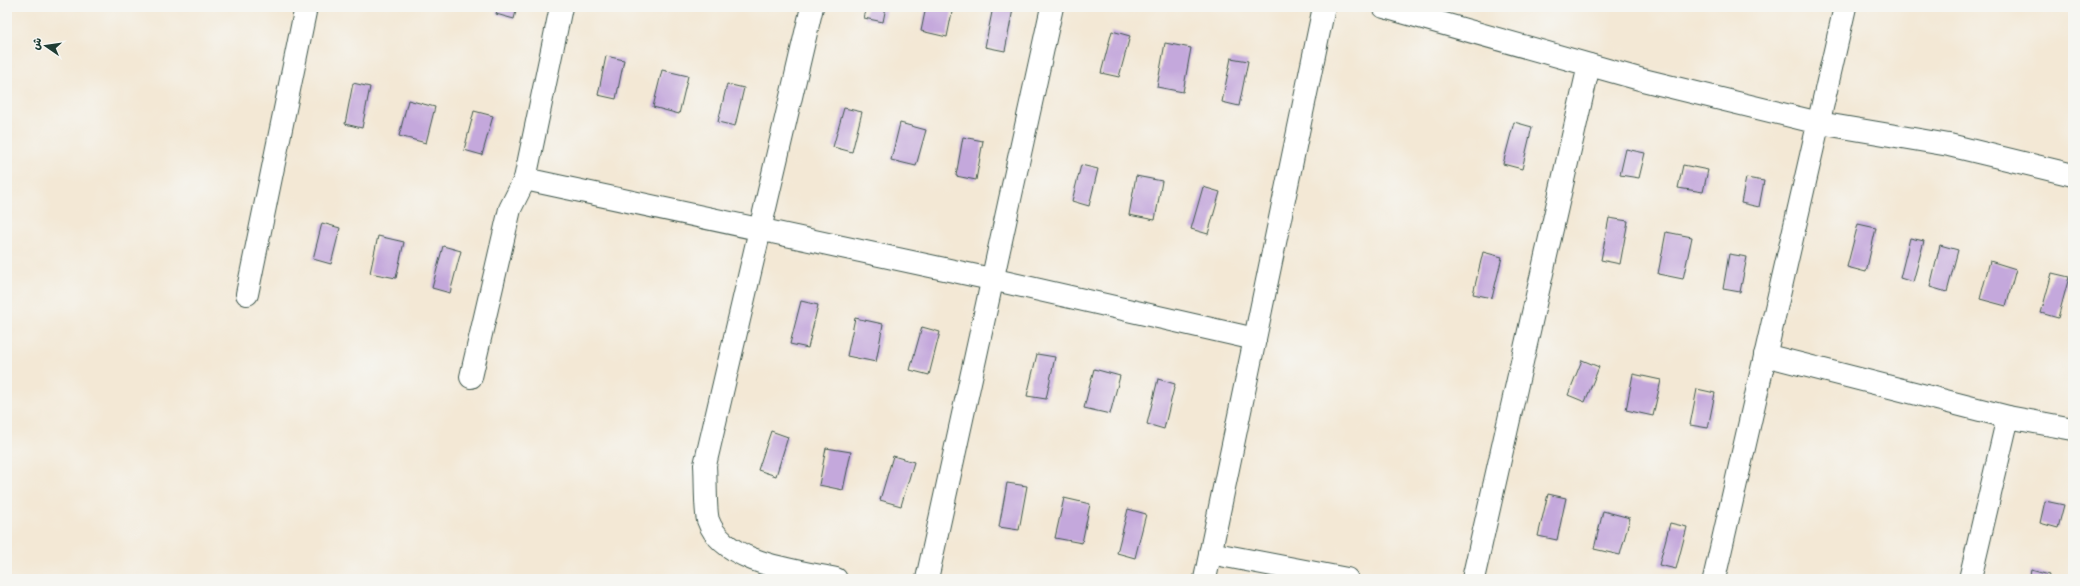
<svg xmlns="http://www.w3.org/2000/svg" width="2080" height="586" viewBox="0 0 2080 586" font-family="'Comic Neue','Playpen Sans Arabic',sans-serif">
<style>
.building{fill:#c4a8dc}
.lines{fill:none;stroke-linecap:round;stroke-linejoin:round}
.street-casing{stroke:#3f574c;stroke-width:24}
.street{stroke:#fff;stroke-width:22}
</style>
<rect width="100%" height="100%" fill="#f6f6f2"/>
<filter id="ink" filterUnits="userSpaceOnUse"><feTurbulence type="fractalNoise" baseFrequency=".025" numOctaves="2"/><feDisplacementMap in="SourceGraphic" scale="8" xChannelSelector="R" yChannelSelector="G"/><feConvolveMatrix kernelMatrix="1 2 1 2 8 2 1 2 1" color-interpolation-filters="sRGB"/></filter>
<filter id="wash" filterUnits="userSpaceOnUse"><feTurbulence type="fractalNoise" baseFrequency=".012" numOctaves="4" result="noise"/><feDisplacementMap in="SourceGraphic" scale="16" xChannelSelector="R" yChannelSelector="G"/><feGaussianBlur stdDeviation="0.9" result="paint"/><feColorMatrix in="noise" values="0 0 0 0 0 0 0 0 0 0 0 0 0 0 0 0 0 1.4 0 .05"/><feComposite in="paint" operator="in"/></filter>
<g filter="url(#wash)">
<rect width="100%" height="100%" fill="#f3e8d5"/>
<g id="blocks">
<!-- building -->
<g class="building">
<polygon points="498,7 517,7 514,19 496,14"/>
<polygon points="867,7 886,7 883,22 864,18"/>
<polygon points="926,7 953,7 947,37 921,31"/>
<polygon points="993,7 1013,9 1005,51 985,47"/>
<polygon points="1112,31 1130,36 1119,77 1101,73"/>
<polygon points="1165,43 1191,48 1183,92 1157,87"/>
<polygon points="606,56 624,60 616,99 598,95"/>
<polygon points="1231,58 1248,61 1239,106 1222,102"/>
<polygon points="662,70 688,76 679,114 653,107"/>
<polygon points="353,83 370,87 362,128 345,124"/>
<polygon points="727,84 744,88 735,126 718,122"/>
<polygon points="408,100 435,107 426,143 399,136"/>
<polygon points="844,108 862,112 852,152 833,147"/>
<polygon points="474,111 493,116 482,155 464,150"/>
<polygon points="1514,122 1532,127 1522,169 1503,164"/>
<polygon points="900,123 926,130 916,166 891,160"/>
<polygon points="963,137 983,141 976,180 956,176"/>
<polygon points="1626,149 1645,153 1639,178 1620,175"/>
<polygon points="1081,165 1098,169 1089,206 1072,201"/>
<polygon points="1683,165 1708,170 1703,192 1678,188"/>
<polygon points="1136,176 1162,181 1155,220 1129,215"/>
<polygon points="1746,178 1764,181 1759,207 1741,203"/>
<polygon points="1203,187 1220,192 1208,234 1191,229"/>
<polygon points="1609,218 1628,221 1620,264 1601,260"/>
<polygon points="322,223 340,228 331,264 313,259"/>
<polygon points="1858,224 1876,228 1866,272 1847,267"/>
<polygon points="1666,232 1692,237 1683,279 1658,274"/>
<polygon points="378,236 404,242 396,278 370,273"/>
<polygon points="1910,238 1924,241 1913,282 1900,278"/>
<polygon points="1940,245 1958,250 1947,292 1930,287"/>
<polygon points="443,246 461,251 450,293 432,288"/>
<polygon points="1483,252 1502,257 1492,298 1473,294"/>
<polygon points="1729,254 1747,257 1740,292 1723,289"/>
<polygon points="1990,261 2016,269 2006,306 1980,299"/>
<polygon points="2052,273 2069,277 2058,318 2041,313"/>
<polygon points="801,301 818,305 808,348 790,344"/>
<polygon points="855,318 883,324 876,362 847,356"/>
<polygon points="922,327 940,332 929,375 910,370"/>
<polygon points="1037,354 1055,357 1046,399 1027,396"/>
<polygon points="1582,360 1599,367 1585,402 1568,395"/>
<polygon points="1094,369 1120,376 1110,414 1084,408"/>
<polygon points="1633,374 1661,380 1653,416 1626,410"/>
<polygon points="1158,379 1175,384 1164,429 1147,424"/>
<polygon points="1697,389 1715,393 1708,428 1690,425"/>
<polygon points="771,431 788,437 776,476 758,470"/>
<polygon points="826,448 851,452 843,490 819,485"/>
<polygon points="893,456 914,462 901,506 880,500"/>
<polygon points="1007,483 1027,486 1019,530 999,527"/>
<polygon points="1548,494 1566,498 1557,540 1538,536"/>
<polygon points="1064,498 1090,504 1082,543 1055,538"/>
<polygon points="2045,501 2064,505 2058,528 2040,523"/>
<polygon points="1128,509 1146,514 1135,558 1117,553"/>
<polygon points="1603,511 1630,518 1620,555 1594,549"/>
<polygon points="1670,523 1687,527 1676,569 1659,565"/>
<polygon points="2031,570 2049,575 2048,579 2029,579"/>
</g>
</g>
</g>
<g filter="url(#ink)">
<use href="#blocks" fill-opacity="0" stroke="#3f574c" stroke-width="1"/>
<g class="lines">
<!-- street casing -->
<g class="street-casing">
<g id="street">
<path d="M 812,7 L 705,465 C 706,477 705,510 708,520 C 723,564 798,571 836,579"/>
<polyline points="1384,7 1643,80 1819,123 1949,145 2073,175"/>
<polyline points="525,179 991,279 1255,339"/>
<polyline points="247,294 306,7"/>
<polyline points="1765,355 2008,417 2073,429"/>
<polyline points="471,377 510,209 525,179 561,7"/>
<polyline points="1210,553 1347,579"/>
<polyline points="927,579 1052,7"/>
<polyline points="1205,579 1324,7"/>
<polyline points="1473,579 1589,65"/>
<polyline points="1714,579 1845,7"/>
<polyline points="1970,579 2008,417"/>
</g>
</g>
<!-- street -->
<use href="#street" class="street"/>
</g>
</g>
<!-- margin -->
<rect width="2080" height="586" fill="none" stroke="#f6f6f2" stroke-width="24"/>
<!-- north arrow -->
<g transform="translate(46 46) rotate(283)" stroke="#f6f6f2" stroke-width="3" paint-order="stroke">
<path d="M0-3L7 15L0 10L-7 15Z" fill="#1f3d34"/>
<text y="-6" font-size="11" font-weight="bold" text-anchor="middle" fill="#1f3d34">ش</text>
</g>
</svg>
